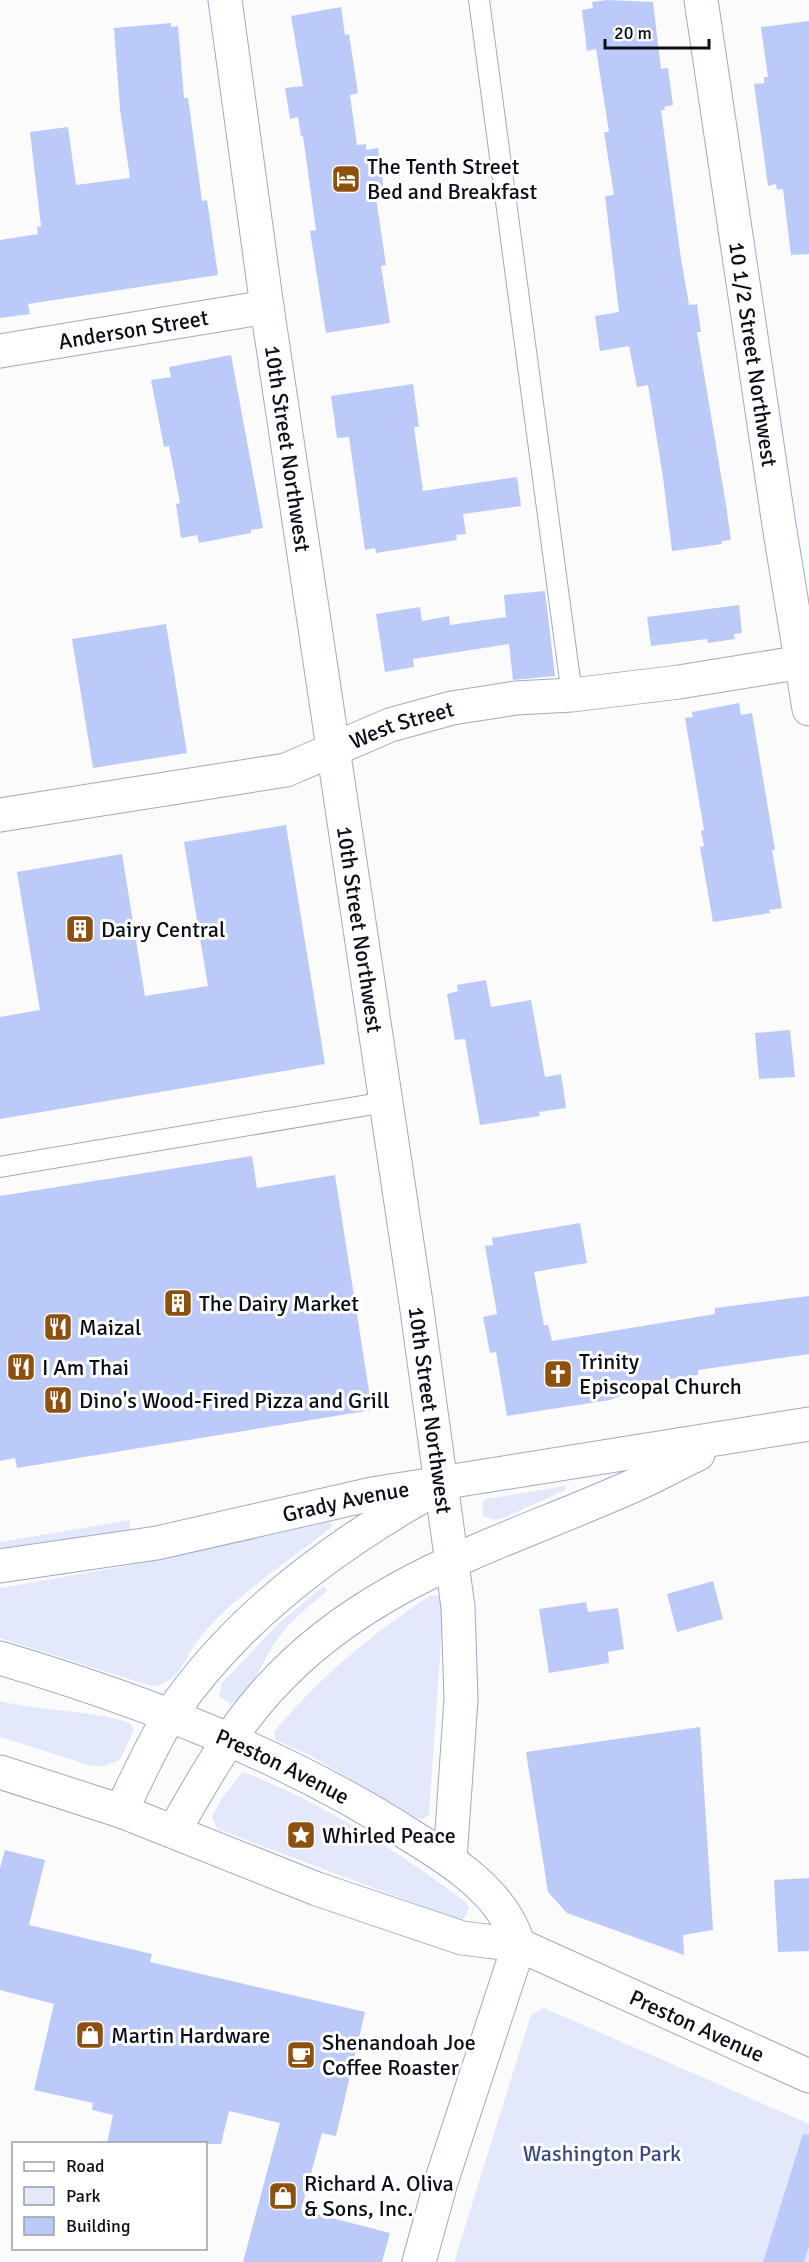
<svg xmlns="http://www.w3.org/2000/svg" width="809" height="2262" viewBox="0 0 809 2262" font-family="Signika,sans-serif">
<style>
.green{fill:#e3e8fb}
.building{fill:#bccaf9}
.lines{fill:none;stroke-linecap:round;stroke-linejoin:round}
.service-casing{stroke:#9fa9c8;stroke-width:22}
.minor-casing{stroke:#9fa9c8;stroke-width:35}
.secondary-casing{stroke:#9fa9c8;stroke-width:35}
.primary-casing{stroke:#9fa9c8;stroke-width:35}
.service{stroke:#fff;stroke-width:20}
.minor{stroke:#fff;stroke-width:33}
.secondary{stroke:#fff;stroke-width:33}
.primary{stroke:#fff;stroke-width:33}
.labels{text-anchor:middle;stroke-width:6;stroke-linejoin:round;paint-order:stroke}
.poi-label{font-size:22px;fill:#0b0e19;stroke:#fff;text-anchor:start}
.street-label{font-size:22px;fill:#0b0e19;stroke:#fff}
.park-label{font-size:22px;fill:#3c4a84;stroke:#fff}
</style>
<rect width="100%" height="100%" fill="#fbfbfb"/>
<!-- green -->
<g class="green">
<polygon points="565,1486 566,1490 503,1518 494,1520 483,1516 482,1502 486,1499"/>
<polygon points="130,1520 130,1533 0,1554 0,1542"/>
<path d="M 330,1522 L 333,1526 C 288,1562 234,1595 198,1640 C 184,1659 178,1685 151,1686 L 0,1638 L 0,1588 L 143,1563 Z"/>
<path d="M 324,1586 L 327,1591 C 308,1607 287,1623 274,1644 C 260,1666 254,1689 231,1704 L 219,1696 L 222,1683 L 279,1623 Z"/>
<path d="M 436,1595 L 441,1599 L 443,1612 L 429,1815 L 424,1819 L 417,1818 L 311,1756 L 276,1740 L 274,1732 C 319,1678 371,1634 430,1596 Z"/>
<path d="M 0,1701 C 43,1712 88,1709 130,1723 L 134,1730 L 120,1760 L 104,1766 L 92,1766 L 0,1737 Z"/>
<path d="M 243,1772 C 322,1802 397,1851 464,1901 L 469,1907 L 464,1919 L 459,1920 L 217,1829 L 212,1817 L 222,1798 Z"/>
<polygon points="544,2008 809,2124 809,2262 454,2262 531,2015"/>
</g>
<!-- building -->
<g class="building">
<polygon points="607,0 653,2 661,69 668,68 673,105 664,107 665,110 661,110 680,252 689,305 697,304 701,332 697,332 726,505 731,540 722,541 722,544 672,551 663,477 648,385 637,387 629,346 600,351 595,316 619,312 605,196 614,195 604,132 609,132 596,49 587,51 582,10 593,8 592,2"/>
<polygon points="341,7 345,35 349,34 358,93 350,95 357,145 366,144 366,150 378,148 384,190 375,191 386,265 381,266 390,323 326,333 310,231 316,230 303,136 301,136 298,117 290,119 285,88 303,86 291,16"/>
<polygon points="809,21 809,254 791,255 783,189 777,190 776,184 768,186 754,84 764,83 764,77 768,77 761,27"/>
<polygon points="171,23 171,27 178,26 184,98 188,98 202,201 207,200 218,275 28,304 30,314 0,318 0,240 38,234 37,227 41,226 30,132 68,127 76,185 130,178 120,109 114,28"/>
<polygon points="231,355 263,528 251,530 251,533 199,543 197,535 181,538 176,504 180,503 169,446 164,447 151,380 171,377 169,367"/>
<polygon points="413,384 419,427 414,427 423,491 517,477 521,506 463,514 466,534 456,535 457,540 376,553 375,548 365,550 349,437 337,438 331,396"/>
<polygon points="545,591 555,676 513,680 509,644 413,659 414,667 385,672 376,614 420,607 422,621 449,616 450,625 506,617 504,595"/>
<polygon points="739,605 742,633 734,634 735,639 708,643 707,639 651,646 647,617"/>
<polygon points="166,624 187,753 93,768 72,639"/>
<polygon points="739,703 741,715 752,713 775,850 772,850 782,908 769,910 770,913 713,922 700,847 704,846 701,831 704,830 685,718 693,717 692,712"/>
<polygon points="286,825 325,1064 0,1119 0,1017 40,1010 17,872 122,854 145,996 208,986 184,842"/>
<polygon points="486,980 491,1007 531,1000 545,1077 561,1074 566,1108 539,1112 540,1116 480,1125 465,1039 455,1040 447,994 458,991 457,985"/>
<polygon points="790,1030 795,1077 759,1079 755,1033"/>
<polygon points="252,1156 257,1188 335,1175 372,1410 17,1468 15,1458 0,1461 0,1196"/>
<polygon points="580,1223 587,1263 534,1272 544,1325 548,1325 552,1341 715,1314 715,1308 809,1296 809,1354 698,1370 698,1375 619,1387 620,1396 610,1400 507,1416 496,1352 490,1353 483,1317 497,1314 485,1246 493,1245 492,1238"/>
<polygon points="713,1581 723,1619 677,1632 667,1594"/>
<polygon points="586,1602 588,1612 618,1608 624,1649 608,1652 609,1663 549,1673 539,1609"/>
<polygon points="700,1727 713,1930 683,1935 684,1955 567,1913 548,1892 526,1752"/>
<polygon points="5,1850 45,1860 29,1925 152,1954 150,1962 365,2012 336,2136 322,2133 301,2210 390,2233 382,2262 243,2262 280,2123 229,2111 221,2144 107,2144 113,2115 92,2110 93,2103 34,2090 54,2004 0,1990 0,1868"/>
<polygon points="809,1878 809,1951 778,1952 774,1880"/>
<polygon points="803,2134 809,2135 809,2246 804,2262 763,2262"/>
</g>
<g class="lines">
<!-- service casing -->
<g class="service-casing">
<g id="service">
<polyline points="479,0 572,695"/>
<polyline points="0,1167 386,1102"/>
</g>
</g>
<!-- minor casing -->
<g class="minor-casing">
<g id="minor">
<path id="s1" d="M 701,0 L 779,525 L 809,709"/>
<path id="s2" d="M 0,351 L 267,307"/>
<path id="s3" d="M 0,815 L 286,770 L 390,725 L 452,708 L 516,698 L 572,695 L 679,682 L 809,661"/>
<polyline points="419,2262 441,2182 519,1945"/>
</g>
</g>
<!-- secondary casing -->
<g class="secondary-casing">
<g id="secondary">
<path id="s4" d="M 225,0 L 267,307 L 416,1303 L 458,1607 L 461,1699 L 450,1860"/>
<path id="s5" d="M 0,1566 L 157,1543 L 372,1494 L 809,1424"/>
<path d="M 121,1811 C 137,1779 152,1744 171,1714 C 234,1620 331,1548 428,1493"/>
<path d="M 174,1831 C 202,1782 229,1733 267,1691 C 366,1580 497,1546 628,1488 C 652,1478 674,1465 698,1454"/>
</g>
</g>
<!-- primary casing -->
<g class="primary-casing">
<g id="primary">
<path id="s6" d="M 0,1658 C 144,1701 286,1755 413,1837 C 447,1858 488,1884 508,1920 C 513,1928 516,1937 519,1945"/>
<path id="s7" d="M 0,1772 L 121,1811 L 317,1889 L 462,1938 L 519,1945 L 809,2076"/>
</g>
</g>
<!-- service -->
<use href="#service" class="service"/>
<!-- minor -->
<use href="#minor" class="minor"/>
<!-- secondary -->
<use href="#secondary" class="secondary"/>
<!-- primary -->
<use href="#primary" class="primary"/>
</g>
<!-- icons -->
<defs>
<g id="hotel-square" transform="scale(1.5)"><rect x="-9" y="-9" width="18" height="18" rx="4" fill="#8d510f" stroke="#fff"/><path d="M-6-4.5h1.5V1H6V5H4.5V3h-9V5H-6ZM-4 0a1.8 1.8 0 1 1 3.6 0ZM.5 0V-2.5h3Q6-2.5 6 0Z" fill="#fff"/></g>
<g id="building-square" transform="scale(1.5)"><rect x="-9" y="-9" width="18" height="18" rx="4" fill="#8d510f" stroke="#fff"/><path d="M-4-6H4V6H1V3H-1V6H-4ZM-2.5-4.3h1.7v1.8h-1.7ZM.8-4.3h1.7v1.8H.8ZM-2.5-1h1.7V.8h-1.7ZM.8-1h1.7V.8H.8Z" fill="#fff"/></g>
<g id="restaurant-square" transform="scale(1.5)"><rect x="-9" y="-9" width="18" height="18" rx="4" fill="#8d510f" stroke="#fff"/><path d="M-5-6h1v4h1v-4h1v4h1v-4h1v5L-1.5 .5V6h-2V.5L-5-1ZM5-6V6H3V1.5H1.5Q1.5-4 5-6Z" fill="#fff"/></g>
<g id="church-square" transform="scale(1.5)"><rect x="-9" y="-9" width="18" height="18" rx="4" fill="#8d510f" stroke="#fff"/><path d="M-1.2-6h2.4v3.5h3.3v2.4h-3.3V6h-2.4V-.1h-3.3v-2.4h3.3Z" fill="#fff"/></g>
<g id="sight-square" transform="scale(1.5)"><rect x="-9" y="-9" width="18" height="18" rx="4" fill="#8d510f" stroke="#fff"/><path d="M0-6L1.8-2.2L6-1.7L2.9 1.2L3.7 5.4L0 3.3L-3.7 5.4L-2.9 1.2L-6-1.7L-1.8-2.2Z" fill="#fff"/></g>
<g id="shop-square" transform="scale(1.5)"><rect x="-9" y="-9" width="18" height="18" rx="4" fill="#8d510f" stroke="#fff"/><path d="M-5-2.5h2.3a2.7 3.5 0 0 1 5.4 0H5L5.5 6h-11ZM-1.5-2.5h3a1.5 2.3 0 0 0-3 0Z" fill="#fff"/></g>
<g id="cafe-square" transform="scale(1.5)"><rect x="-9" y="-9" width="18" height="18" rx="4" fill="#8d510f" stroke="#fff"/><path d="M-5.5-4.5H6V0H3Q3 3.5 0 3.5H-2.5Q-5.5 3.5-5.5 0ZM3-3.2v2h1.7v-2ZM-6 4.5H4V6H-6Z" fill="#fff"/></g>
</defs>
<g fill-rule="evenodd">
<use href="#hotel-square" x="346" y="179"/>
<use href="#building-square" x="80" y="929"/>
<use href="#building-square" x="178" y="1303"/>
<use href="#restaurant-square" x="58" y="1327"/>
<use href="#restaurant-square" x="21" y="1367"/>
<use href="#church-square" x="558" y="1374"/>
<use href="#restaurant-square" x="58" y="1400"/>
<use href="#sight-square" x="301" y="1835"/>
<use href="#shop-square" x="90" y="2035"/>
<use href="#cafe-square" x="301" y="2055"/>
<use href="#shop-square" x="283" y="2196"/>
</g>
<g class="labels">
<!-- poi labels -->
<g class="poi-label">
<text x="367" y="174">The Tenth Street<tspan x="367" dy="25">Bed and Breakfast</tspan></text>
<text x="101" y="937">Dairy Central</text>
<text x="199" y="1311">The Dairy Market</text>
<text x="79" y="1335">Maizal</text>
<text x="579" y="1369">Trinity<tspan x="579" dy="25">Episcopal Church</tspan></text>
<text x="42" y="1375">I Am Thai</text>
<text x="79" y="1408">Dino's Wood-Fired Pizza and Grill</text>
<text x="322" y="1843">Whirled Peace</text>
<text x="111" y="2043">Martin Hardware</text>
<text x="322" y="2050">Shenandoah Joe<tspan x="322" dy="25">Coffee Roaster</tspan></text>
<text x="304" y="2191">Richard A. Oliva<tspan x="304" dy="25">&amp; Sons, Inc.</tspan></text>
</g>
<!-- street labels -->
<g class="street-label">
<text dy="8" stroke="none"><textPath href="#s2" startOffset="135">Anderson Street</textPath></text>
<text dy="8" stroke="none"><textPath href="#s1" startOffset="358">10 1/2 Street Northwest</textPath></text>
<text dy="8" stroke="none"><textPath href="#s4" startOffset="453">10th Street Northwest</textPath></text>
<text dy="8" stroke="none"><textPath href="#s3" startOffset="414">West Street</textPath></text>
<text dy="8" stroke="none"><textPath href="#s4" startOffset="939">10th Street Northwest</textPath></text>
<text dy="8" stroke="none"><textPath href="#s4" startOffset="1425">10th Street Northwest</textPath></text>
<text dy="8" stroke="none"><textPath href="#s5" startOffset="352">Grady Avenue</textPath></text>
<text dy="8" stroke="none"><textPath href="#s6" startOffset="303">Preston Avenue</textPath></text>
<text dy="8" stroke="none"><textPath href="#s7" startOffset="744">Preston Avenue</textPath></text>
</g>
<!-- park labels -->
<g class="park-label">
<text x="602" y="2161">Washington Park</text>
</g>
</g>
<!-- legend -->
<rect x="12" y="2142" width="195" height="108" fill="#ffffff" stroke="#9d9fa3" stroke-width="1.5"/>
<rect x="24" y="2162" width="30" height="9" fill="#ffffff" stroke="#9d9fa3" stroke-width="1.5"/>
<text x="66" y="2172" font-size="18" fill="#0b0e19">Road</text>
<rect x="24" y="2187" width="30" height="18" fill="#e3e8fb" stroke="#9d9fa3" stroke-width="1.5"/>
<text x="66" y="2202" font-size="18" fill="#0b0e19">Park</text>
<rect x="24" y="2217" width="30" height="18" fill="#bccaf9" stroke="#9d9fa3" stroke-width="1.5"/>
<text x="66" y="2232" font-size="18" fill="#0b0e19">Building</text>
<!-- scale -->
<path d="M605 39v9h104v-9" fill="none" stroke="#0b0e19" stroke-width="3"/>
<text x="614" y="39" font-size="18" fill="#0b0e19" stroke="#ffffff" stroke-width="4.5" paint-order="stroke">20 m</text>
</svg>
